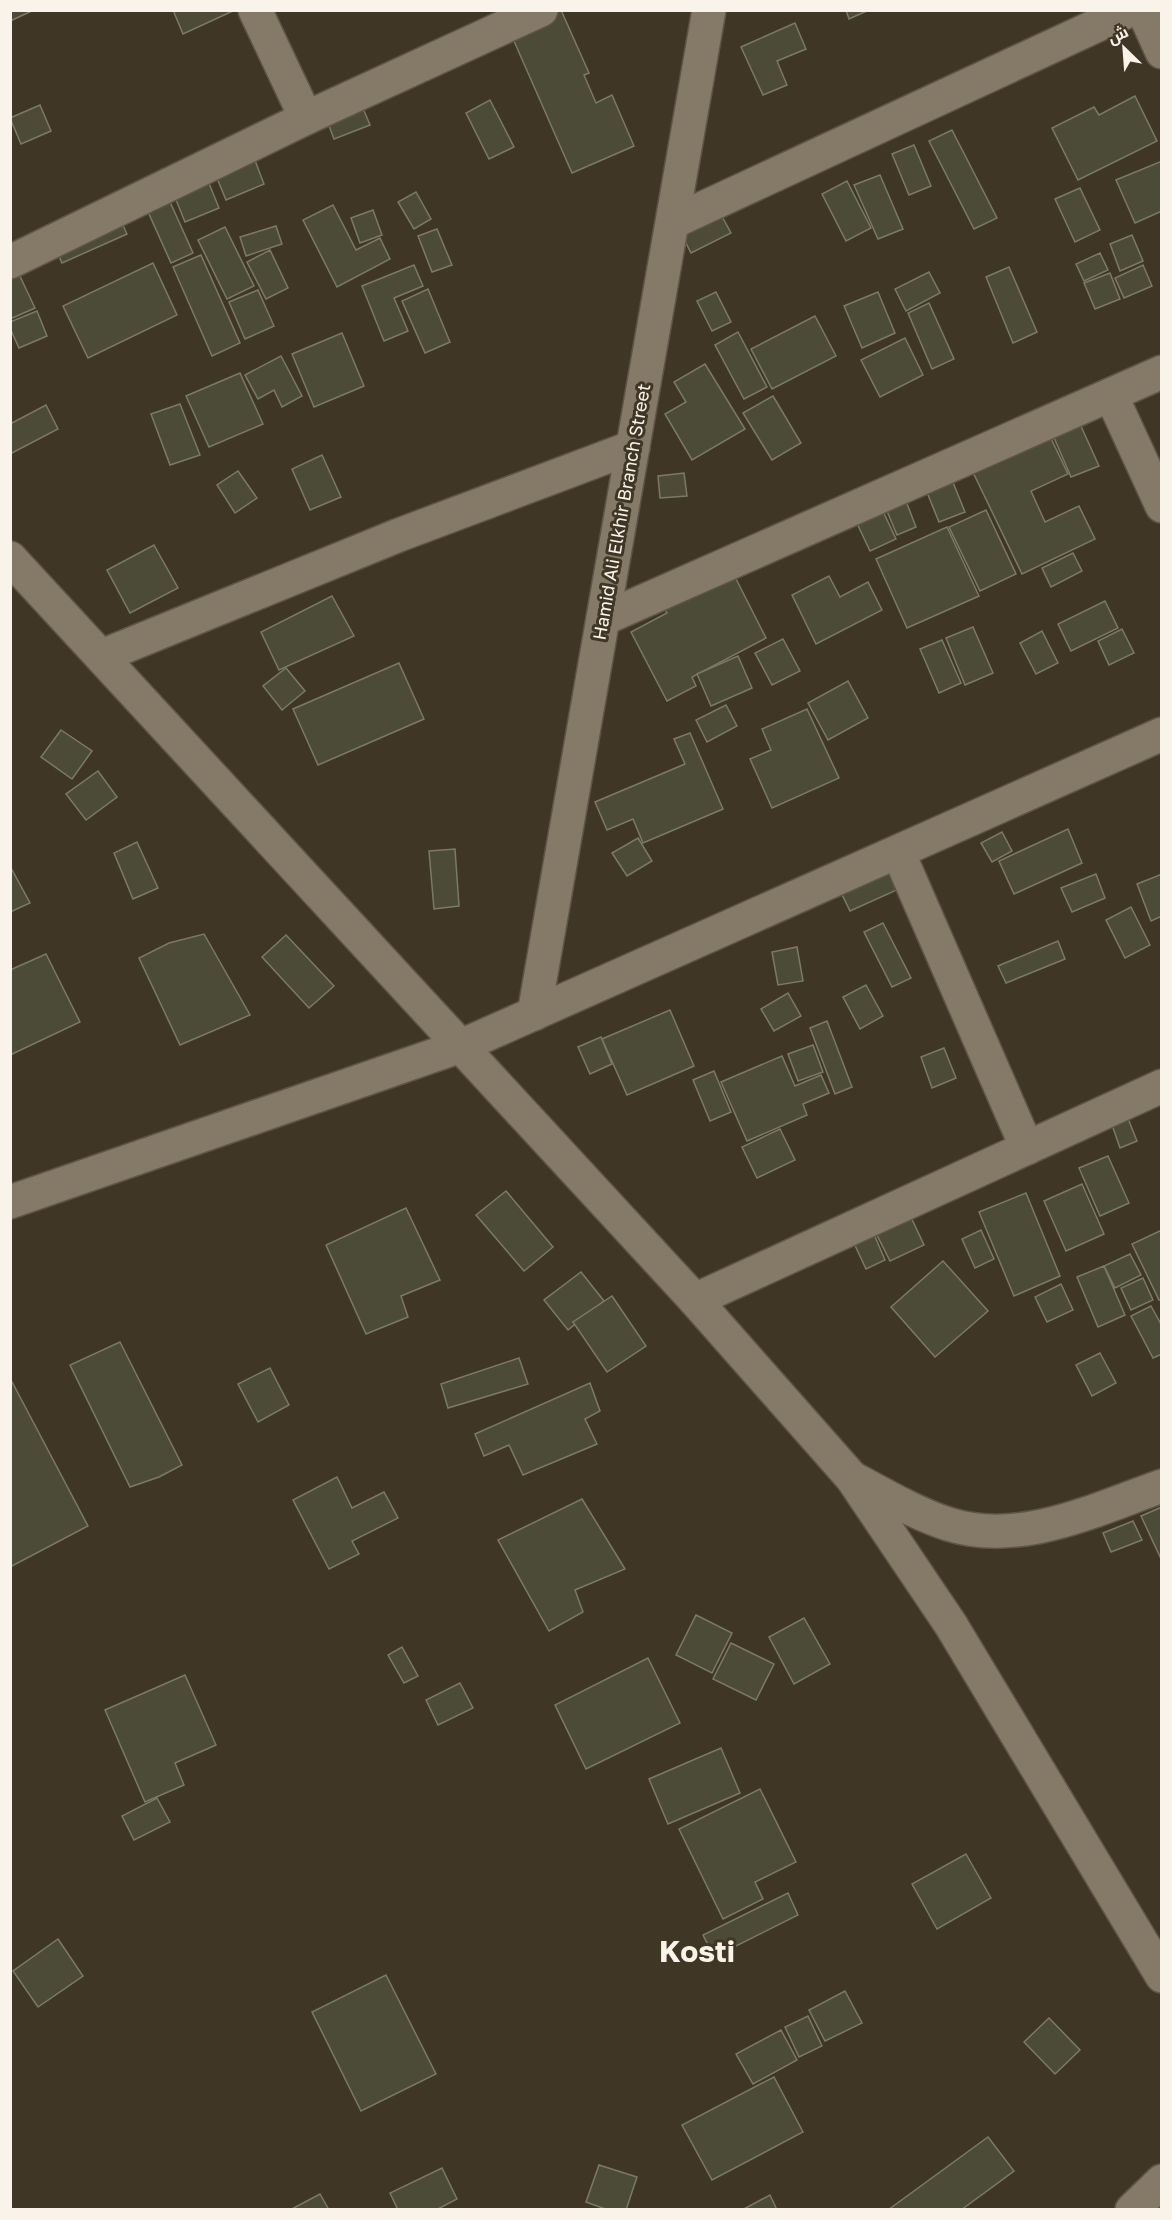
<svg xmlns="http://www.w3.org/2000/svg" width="1172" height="2220" viewBox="0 0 1172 2220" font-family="'Golos Text',Cairo,sans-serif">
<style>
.building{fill:#4b4b38;stroke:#7b7a66;stroke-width:1.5}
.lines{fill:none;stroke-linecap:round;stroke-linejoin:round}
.minor-casing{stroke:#5e5547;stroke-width:36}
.secondary-casing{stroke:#5e5547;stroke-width:36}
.minor{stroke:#857a68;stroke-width:33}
.secondary{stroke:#857a68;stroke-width:33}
.labels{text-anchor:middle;stroke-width:6;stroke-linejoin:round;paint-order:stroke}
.street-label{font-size:18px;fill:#f9f3e9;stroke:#403626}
.town-label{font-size:30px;font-weight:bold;fill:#f9f3e9;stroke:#403626}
</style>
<rect width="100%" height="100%" fill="#403626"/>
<!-- building -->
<g class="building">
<polygon points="10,10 34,10 10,21"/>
<polygon points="173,10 235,10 183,34"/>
<polygon points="559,10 561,10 589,73 584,75 596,103 612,95 634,146 572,173 510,32"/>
<polygon points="846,10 869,10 849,19"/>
<polygon points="795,23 806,49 777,61 787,85 763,95 741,47"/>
<polygon points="358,96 370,125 334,139 323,110"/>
<polygon points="1135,96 1157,141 1078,180 1052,128 1094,107 1099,115"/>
<polygon points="490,100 514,147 489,159 466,113"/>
<polygon points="40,105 51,131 21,144 10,118"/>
<polygon points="952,130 997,218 974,229 929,141"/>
<polygon points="914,145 931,186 909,195 892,154"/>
<polygon points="251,150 264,184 226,200 212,166"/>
<polygon points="1162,161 1162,211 1135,223 1116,180"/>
<polygon points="202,166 219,208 185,222 168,180"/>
<polygon points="880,175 903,229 878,239 854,185"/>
<polygon points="847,181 871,228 846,241 822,194"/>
<polygon points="162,184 193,253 171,263 140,194"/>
<polygon points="1080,188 1100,230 1075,242 1055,199"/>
<polygon points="416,192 431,219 414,229 398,202"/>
<polygon points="333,205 356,250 380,238 390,259 337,287 303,220"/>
<polygon points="115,208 127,234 62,263 50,236"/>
<polygon points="373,210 382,235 360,243 351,218"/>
<polygon points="719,211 731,233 691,253 680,231"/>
<polygon points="276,226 282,244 246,256 240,237"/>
<polygon points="225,227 254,286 227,299 198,240"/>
<polygon points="437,229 452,265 432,272 418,236"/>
<polygon points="1132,235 1143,261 1120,271 1110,244"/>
<polygon points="270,250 288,288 266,299 247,262"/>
<polygon points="1100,253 1108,270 1084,281 1076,264"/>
<polygon points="10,255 35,308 10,319"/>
<polygon points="201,255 240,343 212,356 173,267"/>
<polygon points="153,263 177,315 88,358 63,306"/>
<polygon points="414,265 423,286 394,298 408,331 384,341 362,286"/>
<polygon points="1143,265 1152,286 1124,298 1115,278"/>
<polygon points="1009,267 1037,332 1013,343 986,277"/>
<polygon points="929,272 940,293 906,311 895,289"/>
<polygon points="1110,273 1120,299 1095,309 1084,283"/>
<polygon points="428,289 450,342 425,353 402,301"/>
<polygon points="258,290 274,326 245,339 229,302"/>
<polygon points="716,292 731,322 712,331 697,301"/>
<polygon points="878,292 895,333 862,348 844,306"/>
<polygon points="929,303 954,359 932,369 908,313"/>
<polygon points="37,311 47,336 19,348 10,328 10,322"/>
<polygon points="815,316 836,356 772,389 751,349"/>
<polygon points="738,332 767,387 744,399 715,345"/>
<polygon points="342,333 364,386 314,407 292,354"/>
<polygon points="905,338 923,375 880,397 861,360"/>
<polygon points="281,356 302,396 282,407 274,390 258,399 245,375"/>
<polygon points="705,364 745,429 692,460 665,414 686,402 674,382"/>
<polygon points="240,373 263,424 209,447 186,396"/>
<polygon points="773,396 801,443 772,460 743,413"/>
<polygon points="180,404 200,455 170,465 151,414"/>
<polygon points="46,405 58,429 10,454 10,424"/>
<polygon points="1076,415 1099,466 1071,477 1049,426"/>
<polygon points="1046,428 1068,474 1031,491 1045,522 1079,506 1095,539 1022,574 969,464"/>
<polygon points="322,455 341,497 310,510 292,469"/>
<polygon points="238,471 257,498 235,513 217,485"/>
<polygon points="684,473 687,496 660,498 658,476"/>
<polygon points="950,475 965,512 939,522 924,485"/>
<polygon points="904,496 916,527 897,535 884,504"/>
<polygon points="880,505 896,539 870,551 854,517"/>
<polygon points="986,510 1016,574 980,591 949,527"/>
<polygon points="947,527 979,596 907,628 876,559"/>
<polygon points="154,545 178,588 130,613 107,570"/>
<polygon points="1073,553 1082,571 1051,587 1042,568"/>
<polygon points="731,569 766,638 692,677 696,686 667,701 631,632 667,613 662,604"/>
<polygon points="829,576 840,597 868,582 882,610 816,644 792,595"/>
<polygon points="332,596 354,636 279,670 261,632"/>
<polygon points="1105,601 1118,628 1071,651 1058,624"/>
<polygon points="973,627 993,673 965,685 946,638"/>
<polygon points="1122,629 1134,653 1109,665 1098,641"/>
<polygon points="1042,631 1058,663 1036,674 1020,643"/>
<polygon points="783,639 800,671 772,685 755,653"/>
<polygon points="942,640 961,683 939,693 920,649"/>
<polygon points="738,656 752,688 711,706 697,674"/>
<polygon points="399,663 424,719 318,765 293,709"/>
<polygon points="286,668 305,691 282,710 263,686"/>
<polygon points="848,681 868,718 828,740 808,703"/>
<polygon points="726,705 737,726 707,742 696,720"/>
<polygon points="807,709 839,778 772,808 750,759 771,750 762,729"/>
<polygon points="61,730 92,751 72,779 41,757"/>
<polygon points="690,733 723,809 643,843 633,819 607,830 595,802 685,764 674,739"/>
<polygon points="98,771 117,797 86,820 66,794"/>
<polygon points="1068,829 1082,863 1014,894 999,861"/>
<polygon points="1002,832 1012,851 992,862 981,843"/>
<polygon points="638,838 652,861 627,876 612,853"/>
<polygon points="137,842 158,888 133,899 114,853"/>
<polygon points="455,849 459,906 434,909 429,851"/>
<polygon points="887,863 899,889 850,911 838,886"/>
<polygon points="10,866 30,903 10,912"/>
<polygon points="1096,874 1105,898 1072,912 1061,888"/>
<polygon points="1162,874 1162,916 1151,921 1137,884"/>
<polygon points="1131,907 1150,945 1125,958 1106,920"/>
<polygon points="883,923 911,978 892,987 864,932"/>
<polygon points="204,934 250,1015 180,1045 139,958 169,943"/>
<polygon points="286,935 334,986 309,1008 262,957"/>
<polygon points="1058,941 1065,959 1006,983 998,966"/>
<polygon points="797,947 803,981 778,985 772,952"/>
<polygon points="46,954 80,1022 10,1055 10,970"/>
<polygon points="866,985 883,1016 860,1029 843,997"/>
<polygon points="788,993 801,1016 774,1031 761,1009"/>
<polygon points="670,1010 694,1066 627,1095 602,1039"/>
<polygon points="827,1021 852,1087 835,1094 810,1028"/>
<polygon points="601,1037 612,1064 590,1074 578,1047"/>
<polygon points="813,1045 823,1072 798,1081 788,1054"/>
<polygon points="944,1048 956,1078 932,1088 921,1057"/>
<polygon points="782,1056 795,1086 821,1075 829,1093 803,1104 807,1115 747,1141 721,1082"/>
<polygon points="714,1071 731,1112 710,1121 693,1080"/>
<polygon points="1127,1116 1137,1141 1120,1148 1111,1122"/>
<polygon points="780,1129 795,1160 757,1178 742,1147"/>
<polygon points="1108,1156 1129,1203 1100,1216 1079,1168"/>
<polygon points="1082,1184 1104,1234 1066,1251 1044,1201"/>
<polygon points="506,1191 553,1247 524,1271 476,1215"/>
<polygon points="1026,1193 1060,1276 1014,1296 979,1212"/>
<polygon points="406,1208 440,1280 401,1296 408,1317 366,1334 326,1245"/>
<polygon points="909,1213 924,1245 890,1261 874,1229"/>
<polygon points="981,1230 994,1259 975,1268 962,1239"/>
<polygon points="1162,1230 1162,1299 1159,1300 1132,1244"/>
<polygon points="873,1232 885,1260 866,1269 853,1241"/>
<polygon points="1130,1254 1141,1275 1115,1288 1104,1266"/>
<polygon points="943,1261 988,1311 935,1357 891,1307"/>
<polygon points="1104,1266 1125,1315 1098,1327 1077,1277"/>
<polygon points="581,1272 604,1301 568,1330 544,1300"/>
<polygon points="1143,1278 1153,1300 1131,1310 1121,1288"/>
<polygon points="1061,1284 1073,1310 1047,1322 1035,1297"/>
<polygon points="612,1296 646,1346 607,1372 573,1322"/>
<polygon points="1151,1306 1162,1326 1162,1354 1153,1358 1131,1316"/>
<polygon points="120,1342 182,1465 159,1477 130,1487 70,1365"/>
<polygon points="1100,1353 1116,1383 1092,1396 1076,1365"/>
<polygon points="519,1358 528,1384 448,1408 441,1384"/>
<polygon points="270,1368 289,1405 258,1422 238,1384"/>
<polygon points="10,1378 88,1526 10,1567"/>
<polygon points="590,1383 600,1411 585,1419 597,1444 523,1475 509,1445 484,1456 475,1434"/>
<polygon points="337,1477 352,1508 384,1492 398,1518 352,1541 359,1554 329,1569 293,1500"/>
<polygon points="582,1499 625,1569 575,1590 583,1612 549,1631 498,1540"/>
<polygon points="1162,1507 1162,1561 1141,1516"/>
<polygon points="1133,1521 1142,1540 1111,1552 1103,1533"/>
<polygon points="696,1615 732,1633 712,1673 676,1655"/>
<polygon points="804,1618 830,1664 794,1684 769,1637"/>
<polygon points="731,1643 774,1664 756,1700 713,1679"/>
<polygon points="402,1647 418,1676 404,1683 388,1655"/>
<polygon points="648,1658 680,1723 586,1769 555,1705"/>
<polygon points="185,1675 216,1745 175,1763 184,1785 145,1802 105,1710"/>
<polygon points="460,1683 473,1708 438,1725 426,1700"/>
<polygon points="721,1748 740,1793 668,1824 649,1779"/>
<polygon points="760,1789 796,1862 755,1882 763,1899 723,1919 679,1829"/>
<polygon points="157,1798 170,1822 134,1840 122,1816"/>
<polygon points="966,1854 991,1898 937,1929 912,1884"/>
<polygon points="788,1893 798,1915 714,1957 703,1935"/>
<polygon points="58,1939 83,1976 38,2007 13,1971"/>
<polygon points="386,1975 436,2074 361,2111 312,2012"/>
<polygon points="845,1991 862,2023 825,2041 809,2010"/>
<polygon points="808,2016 822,2046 799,2057 785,2027"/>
<polygon points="1049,2018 1080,2050 1055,2074 1024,2042"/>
<polygon points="781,2030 797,2060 753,2084 736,2054"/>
<polygon points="774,2077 803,2132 712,2180 682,2125"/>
<polygon points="988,2137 1014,2171 961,2210 888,2210"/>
<polygon points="599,2165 637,2177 626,2210 608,2210 586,2202"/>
<polygon points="442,2168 457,2199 436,2210 398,2210 390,2193"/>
<polygon points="320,2194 329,2210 290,2210"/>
<polygon points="770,2195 777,2210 742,2210"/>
</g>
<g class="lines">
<!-- minor casing -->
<g class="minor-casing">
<g id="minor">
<polyline points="255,10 306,118"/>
<polyline points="1143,10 1162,52"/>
<polyline points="673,222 1130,10"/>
<polyline points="10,262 306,118 541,10"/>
<polyline points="1111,395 1162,506"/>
<polyline points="603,619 1162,372"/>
<polyline points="102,656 399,535 633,447"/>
<polyline points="898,852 1027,1148"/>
<polyline points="534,1014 709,10"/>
<polyline points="10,1202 461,1046 1162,734"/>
<polyline points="695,1300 1162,1086"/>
<path d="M 852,1478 C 883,1494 914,1513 948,1524 C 1020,1547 1094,1510 1162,1486"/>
<polyline points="1132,2210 1162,2181"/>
</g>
</g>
<!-- secondary casing -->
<g class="secondary-casing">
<polyline id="secondary" points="10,558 695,1300 852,1478 951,1625 1162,1976"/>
</g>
<!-- minor -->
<use href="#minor" class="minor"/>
<!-- secondary -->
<use href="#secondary" class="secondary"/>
</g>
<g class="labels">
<!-- street labels -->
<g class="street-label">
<text transform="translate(622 512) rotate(-80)" y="6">Hamid Ali Elkhir Branch Street</text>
</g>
<!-- town labels -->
<g class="town-label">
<text x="697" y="1962">Kosti</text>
</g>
</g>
<!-- border -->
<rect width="1172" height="2220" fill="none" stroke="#f9f3e9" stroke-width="24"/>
<!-- north arrow -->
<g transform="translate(1124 48) rotate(335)" stroke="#403626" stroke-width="4.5" paint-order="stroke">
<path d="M0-4.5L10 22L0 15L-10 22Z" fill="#f9f3e9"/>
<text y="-9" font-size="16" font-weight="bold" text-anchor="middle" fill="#f9f3e9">ش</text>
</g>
</svg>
